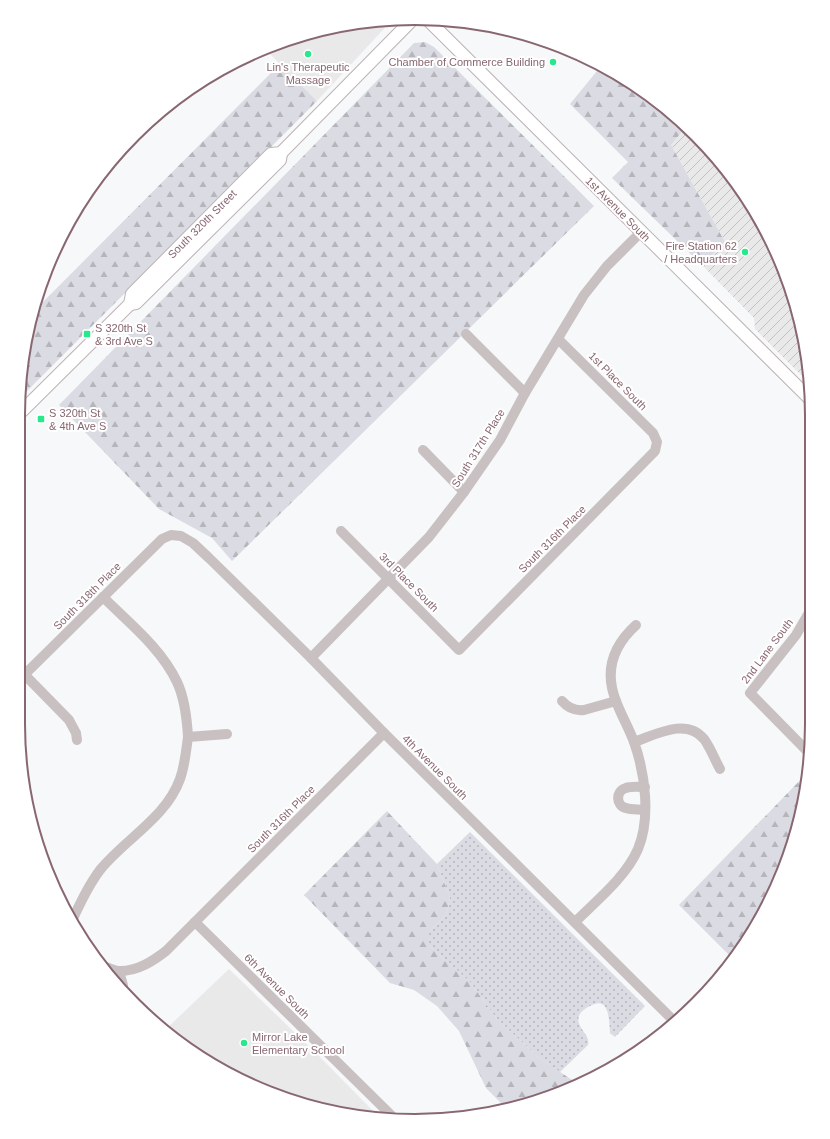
<svg xmlns="http://www.w3.org/2000/svg" width="830" height="1139" viewBox="0 0 830 1139" font-family="Arial,sans-serif">
<style>
.built{fill:#e9e9ea}
.industrial{fill:url(#industrial-furrows)}
.grass{fill:url(#grass-dots)}
.forest{fill:url(#forest-firs)}
.lines{fill:none;stroke-linecap:round;stroke-linejoin:round}
.major-casing{stroke:#bdb3b6;stroke-width:14}
.minor{stroke:#c9c0c2;stroke-width:10}
.major{stroke:#fff;stroke-width:12}
.poi-dot{fill:#27e98c;stroke:#fff;stroke-width:1.5}
.labels{text-anchor:middle;stroke-width:4;stroke-linejoin:round;paint-order:stroke}
.poi-label{font-size:11px;fill:#886770;stroke:#fff;text-anchor:start}
.street-label{font-size:11px;fill:#886770;stroke:#fff}
.rim{fill:none;stroke:#886770;stroke-width:2}
</style>
<defs>
<pattern id="industrial-furrows" width="10" height="10" patternUnits="userSpaceOnUse"><rect width="10" height="10" fill="#e9e9ea"/><path d="M-1 1l2-2M0 10L10 0M9 11l2-2" fill="none" stroke="#c3c1c2"/></pattern>
<pattern id="grass-dots" width="8" height="8" patternUnits="userSpaceOnUse"><rect width="8" height="8" fill="#dadbe3"/><path d="M2 2h.1M6 6h.1" fill="none" stroke="#b7b5bc" stroke-width="1.8" stroke-linecap="round"/></pattern>
<pattern id="forest-firs" width="22" height="20" patternUnits="userSpaceOnUse"><rect width="22" height="20" fill="#dadbe3"/><path d="M5 1l3.5 6h-7zM16 11l3.5 6h-7z" fill="#b7b5bc"/></pattern>
</defs>
<rect width="100%" height="100%" fill="#f6f8f9"/>
<!-- built -->
<g class="built">
<polygon points="389,19 393,19 317,101 265,49 312,32"/>
<polygon points="229,969 318,1055 380,1118 363,1118 312,1107 240,1080 165,1030"/>
</g>
<!-- industrial -->
<polygon class="industrial" points="687,127 730,173 782,263 809,363 809,383 755,329 754,318 702,265 725,242 671,145"/>
<!-- grass -->
<path class="grass" d="M 470,832 L 645,1006 L 615,1037 L 610,1033 C 609,1021 610,995 590,1006 C 586,1008 580,1012 579,1016 C 575,1028 591,1034 588,1045 L 560,1072 L 538,1057 L 496,1018 L 470,982 L 429,945 L 429,932 L 446,915 L 450,898 L 437,864 Z"/>
<!-- forest -->
<g class="forest">
<polygon points="425,42 434,47 594,206 232,561 212,538 159,509 59,405 414,43"/>
<polygon points="587,59 613,71 644,93 682,132 671,145 725,242 702,265 612,178 628,162 570,104 597,71"/>
<polygon points="280,64 317,101 20,398 32,311 33,312"/>
<polygon points="807,773 798,827 771,900 732,958 679,905"/>
<polygon points="387,811 437,864 450,898 446,915 429,932 429,945 470,982 496,1018 538,1057 578,1084 567,1091 505,1107 486,1088 459,1031 437,1006 414,990 390,983 304,895"/>
</g>
<g class="lines">
<!-- major casing -->
<g class="major-casing">
<g id="major">
<polyline points="428,20 809,398"/>
<polyline points="130,304 136,303 280,160 281,153"/>
<polyline points="18,415 130,304 132,294 271,154 281,153 412,20"/>
</g>
</g>
<!-- minor -->
<g class="minor">
<polyline points="466,334 525,393"/>
<polyline points="423,450 464,492"/>
<polyline points="341,531 459,650 655,451 657,442 653,433 558,339"/>
<path d="M 103,597 C 129,623 161,648 177,682 C 185,699 187,719 188,737"/>
<polyline points="810,611 796,635 750,693 810,754"/>
<polyline points="311,658 429,537 464,492 500,440 525,393 584,295 607,266 641,232"/>
<polyline points="24,674 69,720 76,733 77,740"/>
<polyline points="18,681 162,539 171,535 181,536 193,543 209,558 311,658 384,733 675,1022"/>
<path d="M 562,701 C 568,708 575,711 584,710 L 616,701"/>
<path d="M 634,742 C 655,735 686,717 704,739 C 710,747 715,760 720,769"/>
<path d="M 645,787 C 639,787 631,786 626,788 C 615,791 616,806 626,808 C 632,810 639,809 645,810"/>
<path d="M 72,921 C 80,903 88,886 100,870 C 125,839 166,818 180,779 C 185,765 186,751 188,737 L 227,734"/>
<polyline points="195,922 394,1118"/>
<path d="M 575,922 C 596,901 626,877 638,849 C 651,818 645,773 634,742 C 629,728 621,715 616,701 C 604,671 613,646 636,625"/>
<path d="M 105,967 C 110,968 115,971 120,971 C 138,971 153,961 166,951 L 384,733"/>
<polyline points="119,971 123,985"/>
</g>
<!-- major -->
<use href="#major" class="major"/>
</g>
<!-- markers -->
<g class="poi-dot">
<circle cx="308" cy="54" r="4"/>
<circle cx="553" cy="62" r="4"/>
<circle cx="745" cy="252" r="4"/>
<rect x="83" y="330" width="8" height="8" rx="2"/>
<rect x="37" y="415" width="8" height="8" rx="2"/>
<circle cx="244" cy="1043" r="4"/>
</g>
<g class="labels">
<!-- poi labels -->
<g class="poi-label">
<text x="545" y="66" text-anchor="end">Chamber of Commerce Building</text>
<text x="308" y="71" text-anchor="middle">Lin's Therapeutic<tspan x="308" dy="13">Massage</tspan></text>
<text x="737" y="250" text-anchor="end">Fire Station 62<tspan x="737" dy="13">/ Headquarters</tspan></text>
<text x="95" y="332">S 320th St<tspan x="95" dy="13">&amp; 3rd Ave S</tspan></text>
<text x="49" y="417">S 320th St<tspan x="49" dy="13">&amp; 4th Ave S</tspan></text>
<text x="252" y="1041">Mirror Lake<tspan x="252" dy="13">Elementary School</tspan></text>
</g>
<!-- street labels -->
<g class="street-label">
<text transform="translate(618 209) rotate(45)" y="4">1st Avenue South</text>
<text transform="translate(202 224) rotate(-45)" y="4">South 320th Street</text>
<text transform="translate(618 381) rotate(45)" y="4">1st Place South</text>
<text transform="translate(478 448) rotate(-58)" y="4">South 317th Place</text>
<text transform="translate(552 539) rotate(-45)" y="4">South 316th Place</text>
<text transform="translate(409 582) rotate(45)" y="4">3rd Place South</text>
<text transform="translate(87 596) rotate(-45)" y="4">South 318th Place</text>
<text transform="translate(767 651) rotate(-53)" y="4">2nd Lane South</text>
<text transform="translate(435 767) rotate(45)" y="4">4th Avenue South</text>
<text transform="translate(281 819) rotate(-45)" y="4">South 316th Place</text>
<text transform="translate(277 986) rotate(45)" y="4">6th Avenue South</text>
</g>
</g>
<!-- crop -->
<path d="M0 0H830V1139H0ZM415 25H415A390 390 0 0 1 805 415V724A390 390 0 0 1 415 1114H415A390 390 0 0 1 25 724V415A390 390 0 0 1 415 25Z" fill="#fff" fill-rule="evenodd"/>
<path class="rim" d="M415 25H415A390 390 0 0 1 805 415V724A390 390 0 0 1 415 1114H415A390 390 0 0 1 25 724V415A390 390 0 0 1 415 25Z"/>
</svg>
